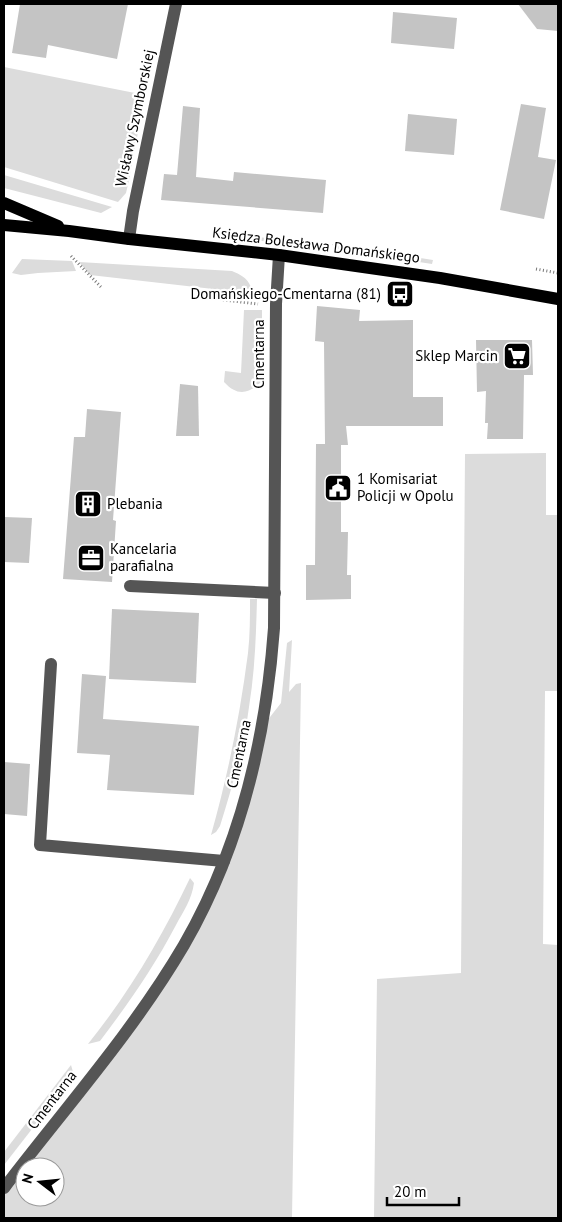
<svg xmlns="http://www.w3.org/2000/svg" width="562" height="1222" viewBox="0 0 562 1222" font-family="'PT Sans',sans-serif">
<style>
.green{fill:#dcdcdc;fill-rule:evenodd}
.building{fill:#c4c4c4}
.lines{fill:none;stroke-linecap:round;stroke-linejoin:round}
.path{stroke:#777;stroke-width:3;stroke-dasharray:1 2.5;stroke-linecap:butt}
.minor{stroke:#555;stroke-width:12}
.major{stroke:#000;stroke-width:12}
.labels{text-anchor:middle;stroke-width:4.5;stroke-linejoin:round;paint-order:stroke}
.street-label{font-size:15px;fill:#000;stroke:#fff}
.poi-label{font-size:15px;fill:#000;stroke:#fff;text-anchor:start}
</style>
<rect width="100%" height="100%" fill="#fff"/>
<!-- green -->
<g class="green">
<polygon points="4,67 145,95 129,180 126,193 118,202 4,167"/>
<polygon points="4,175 112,207 101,213 4,188"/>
<polygon points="227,234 308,242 305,245 230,238"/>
<polygon points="332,244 433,260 432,264 335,249"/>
<polygon points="22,259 72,261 76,271 38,273 21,275 12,273"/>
<path d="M 79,262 L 232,271 C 247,277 252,283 253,299 L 245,299 L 222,290 L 90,275 Z"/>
<path d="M 244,310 L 262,310 L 262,381 C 248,395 237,396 224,382 L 225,371 L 241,373 Z"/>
<polygon points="546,453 546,515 558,515 558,691 545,691 543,944 558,945 558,1218 374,1218 377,979 461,973 465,454"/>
<path d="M 250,599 L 257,599 C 256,635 255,671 249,707 C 244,747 232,787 220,826 L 216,832 L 211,835 C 228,775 240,715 248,653 C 250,635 250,617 250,599 Z"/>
<path d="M 292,640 L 289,692 L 296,684 L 301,683 L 292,1218 L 4,1218 L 4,1188 L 113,1049 L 210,894 L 263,726 L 281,703 L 287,643 ZM 25,1167 L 55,1167 L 55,1197 L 25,1197 Z"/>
<path d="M 190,878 L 194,883 C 192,899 183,912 176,925 C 154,967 128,1004 100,1041 L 88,1044 C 129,993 162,937 190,878 Z"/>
<polygon points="71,1065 73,1072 70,1080 4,1165 4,1152"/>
</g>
<!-- building -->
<g class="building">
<polygon points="20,4 128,4 117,59 48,45 46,58 12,53"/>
<polygon points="518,4 558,4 558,31 537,29"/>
<polygon points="393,12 457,18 454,49 391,43"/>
<polygon points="521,104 546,108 538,157 556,160 544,219 500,210"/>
<polygon points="183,106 200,108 196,177 233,181 234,172 326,180 323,213 161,200 164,174 177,175"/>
<polygon points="408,114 457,119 454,155 405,151"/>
<polygon points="317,306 360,310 359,321 413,320 413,397 443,397 443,426 346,426 348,445 341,445 341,532 348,532 347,575 351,575 351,599 306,600 306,565 315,565 316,444 325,444 324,342 315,341"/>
<polygon points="476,340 532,340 533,375 524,375 523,439 487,439 488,423 485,423 486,391 477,392"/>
<polygon points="180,384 198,386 199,436 176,436"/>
<polygon points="87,409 121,412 113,520 116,521 112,582 63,579 74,437 85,437"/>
<polygon points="4,517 32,518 29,563 4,562"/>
<polygon points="112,609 199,613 196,683 109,679"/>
<polygon points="82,674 106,676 103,719 199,726 194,795 107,790 110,755 77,753"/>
<polygon points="4,762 30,764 27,816 4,814"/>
</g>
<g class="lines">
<!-- path -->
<g class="path">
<polyline points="71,256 101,287"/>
<polyline points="536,269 558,273"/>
<polyline points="216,299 258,304"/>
</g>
<!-- minor -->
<g class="minor">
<polyline points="129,239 133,211 176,4"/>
<polyline points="130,586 275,593"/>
<polyline points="51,664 40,845 224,861"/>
<path d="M 4,1188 C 65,1108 133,1032 184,945 C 240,848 266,739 274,628 L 276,304 L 279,255"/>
</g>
<!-- major -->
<g class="major">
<polyline points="4,203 58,226"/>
<polyline points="4,225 69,231 129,239 279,255 440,278 558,299"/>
</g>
</g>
<!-- icons -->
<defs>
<g id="bus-square" transform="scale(1.4375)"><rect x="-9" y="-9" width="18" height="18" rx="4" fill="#000" stroke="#fff"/><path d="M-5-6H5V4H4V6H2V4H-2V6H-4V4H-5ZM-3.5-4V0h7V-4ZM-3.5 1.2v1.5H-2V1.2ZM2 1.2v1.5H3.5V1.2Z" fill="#fff"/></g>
<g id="supermarket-square" transform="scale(1.4375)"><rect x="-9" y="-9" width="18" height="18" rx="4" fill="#000" stroke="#fff"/><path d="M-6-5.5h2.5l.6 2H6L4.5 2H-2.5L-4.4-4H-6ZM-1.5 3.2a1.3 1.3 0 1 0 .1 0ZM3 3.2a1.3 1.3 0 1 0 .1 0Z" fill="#fff"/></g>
<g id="civic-square" transform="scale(1.4375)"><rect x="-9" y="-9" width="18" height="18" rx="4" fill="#000" stroke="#fff"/><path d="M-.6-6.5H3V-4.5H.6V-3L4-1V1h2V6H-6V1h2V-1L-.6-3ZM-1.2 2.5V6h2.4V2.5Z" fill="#fff"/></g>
<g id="building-square" transform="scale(1.4375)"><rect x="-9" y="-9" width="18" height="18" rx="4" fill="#000" stroke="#fff"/><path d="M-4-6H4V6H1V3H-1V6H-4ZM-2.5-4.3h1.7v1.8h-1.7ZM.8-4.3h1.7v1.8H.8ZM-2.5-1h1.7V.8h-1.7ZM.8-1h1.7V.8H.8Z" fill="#fff"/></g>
<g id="office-square" transform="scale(1.4375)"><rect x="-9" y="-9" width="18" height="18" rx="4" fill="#000" stroke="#fff"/><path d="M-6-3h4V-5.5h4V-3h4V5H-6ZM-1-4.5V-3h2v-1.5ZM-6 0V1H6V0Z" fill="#fff"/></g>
</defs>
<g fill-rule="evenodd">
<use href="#bus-square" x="400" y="294"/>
<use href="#supermarket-square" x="517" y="356"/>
<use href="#civic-square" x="338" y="488"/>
<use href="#building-square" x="88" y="504"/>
<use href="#office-square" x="91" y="558"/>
</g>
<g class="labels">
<!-- street labels -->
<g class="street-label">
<text transform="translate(135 118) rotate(-78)" y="5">Wisławy Szymborskiej</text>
<text transform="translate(316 245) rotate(7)" y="5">Księdza Bolesława Domańskiego</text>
<text transform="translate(259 354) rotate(-90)" y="5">Cmentarna</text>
<text transform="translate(239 754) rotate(-78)" y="5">Cmentarna</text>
<text transform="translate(52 1100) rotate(-52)" y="5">Cmentarna</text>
</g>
<!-- poi labels -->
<g class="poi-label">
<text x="381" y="299" text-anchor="end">Domańskiego-Cmentarna (81)</text>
<text x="498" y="361" text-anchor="end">Sklep Marcin</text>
<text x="357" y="484">1 Komisariat<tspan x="357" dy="17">Policji w Opolu</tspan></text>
<text x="107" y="509">Plebania</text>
<text x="110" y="554">Kancelaria<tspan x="110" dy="17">parafialna</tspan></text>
</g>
</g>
<!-- border -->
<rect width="562" height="1222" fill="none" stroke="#000000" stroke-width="10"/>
<!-- north arrow -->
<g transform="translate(40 1182) rotate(286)"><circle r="24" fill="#ffffff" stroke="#999999"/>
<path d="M0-4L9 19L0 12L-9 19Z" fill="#000000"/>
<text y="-8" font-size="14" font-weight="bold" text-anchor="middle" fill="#000000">N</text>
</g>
<!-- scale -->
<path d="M387 1197v8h72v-8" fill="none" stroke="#000000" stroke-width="2.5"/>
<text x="394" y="1197" font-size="15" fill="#000000" stroke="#ffffff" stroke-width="4" paint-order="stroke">20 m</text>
</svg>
